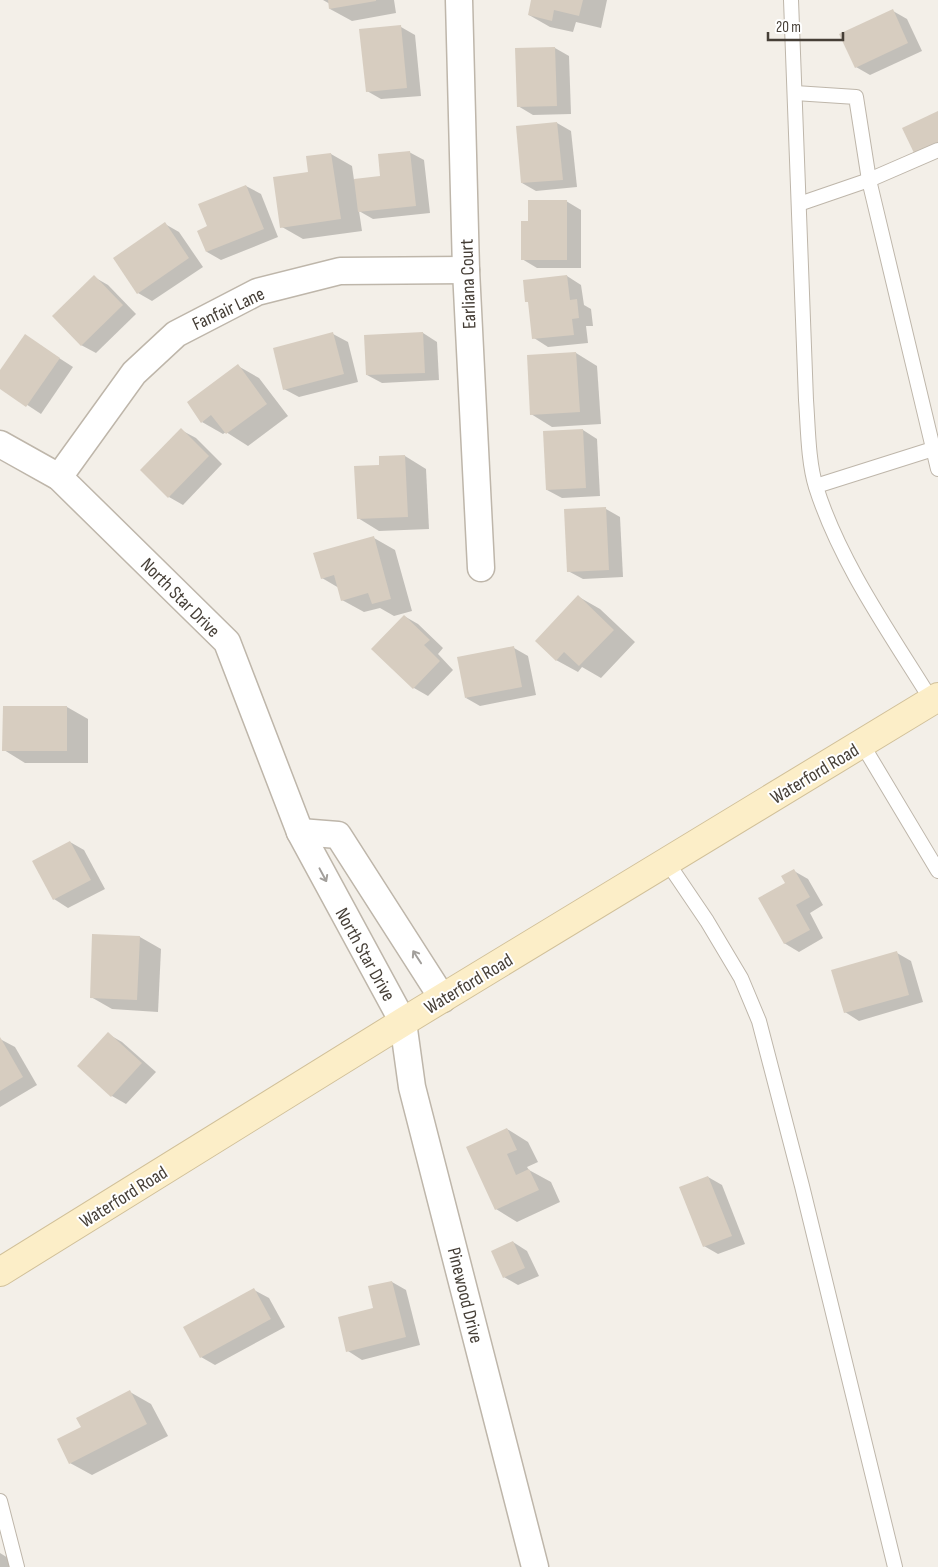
<svg xmlns="http://www.w3.org/2000/svg" width="938" height="1567" viewBox="0 0 938 1567" font-family="'Sofia Sans Condensed',sans-serif">
<style>
.shadow{fill:#0003}
.building{fill:#d7cdc0}
.lines{fill:none;stroke-linecap:round;stroke-linejoin:round}
.service-casing{stroke:#beb6aa;stroke-width:16}
.minor-casing{stroke:#beb6aa;stroke-width:29}
.secondary-casing{stroke:#d1c099;stroke-width:30}
.service{stroke:#fff;stroke-width:14}
.minor{stroke:#fff;stroke-width:26}
.secondary{stroke:#fceec8;stroke-width:28}
.oneway{stroke:#a29f9b}
.labels{text-anchor:middle;stroke-width:4;stroke-linejoin:round;paint-order:stroke}
.street-label{font-size:19px;fill:#463f37;stroke:#fff}
</style>
<rect width="100%" height="100%" fill="#f3efe8"/>
<!-- shadow -->
<g class="shadow">
<polygon points="323,0 394,0 396,13 352,21 330,9 330,4"/>
<polygon points="532,0 607,0 601,28 576,22 573,32 550,27 529,15"/>
<polygon points="893,11 907,19 922,51 870,75 856,67"/>
<polygon points="401,27 415,35 421,96 381,99 367,91"/>
<polygon points="555,48 569,56 571,114 533,115 518,106 516,49"/>
<polygon points="557,123 571,131 577,187 536,191 522,183"/>
<polygon points="409,152 424,160 430,213 373,219 359,211 362,231 303,239 282,227 309,173 331,154 352,166 354,180 381,177"/>
<polygon points="246,186 261,194 278,237 221,260 207,252 209,227"/>
<polygon points="566,201 581,210 581,268 537,268 522,259 530,223"/>
<polygon points="165,224 179,232 203,267 152,301 138,293"/>
<polygon points="567,276 581,285 584,305 591,309 593,326 586,326 588,343 548,347 534,338 530,303 526,301"/>
<polygon points="94,277 108,285 136,314 96,353 81,345"/>
<polygon points="423,333 437,342 439,380 382,383 367,375"/>
<polygon points="333,334 348,342 358,382 299,397 284,389"/>
<polygon points="25,336 73,367 41,414 0,387 0,373"/>
<polygon points="576,353 597,366 601,424 552,427 531,414 528,356"/>
<polygon points="238,366 259,378 288,416 248,446 226,432 223,434 202,422"/>
<polygon points="181,430 196,438 222,464 183,505 169,497"/>
<polygon points="583,430 597,439 600,496 562,498 547,490"/>
<polygon points="405,456 426,469 429,529 379,531 358,518 381,466"/>
<polygon points="606,509 620,517 623,577 583,579 568,571"/>
<polygon points="374,538 395,550 412,611 394,616 380,608 364,612 342,600 339,588 322,578"/>
<polygon points="579,597 600,609 635,642 601,678 582,667 578,672 556,660"/>
<polygon points="404,616 418,624 443,648 438,654 453,670 428,696 414,688"/>
<polygon points="514,648 528,656 536,695 480,706 466,698"/>
<polygon points="67,707 88,719 88,763 25,763 4,750"/>
<polygon points="70,842 84,850 105,889 68,908 54,899"/>
<polygon points="794,871 808,879 823,905 810,913 823,938 799,952 784,943 787,883"/>
<polygon points="94,935 140,937 161,949 158,1012 112,1009 91,997"/>
<polygon points="897,953 911,961 923,1002 859,1021 845,1012"/>
<polygon points="108,1034 122,1042 156,1072 126,1104 112,1096 79,1066"/>
<polygon points="0,1039 15,1047 37,1085 0,1107"/>
<polygon points="507,1129 528,1142 538,1162 527,1167 529,1170 551,1182 560,1202 517,1222 496,1209"/>
<polygon points="708,1177 722,1185 745,1244 718,1254 704,1246"/>
<polygon points="513,1242 527,1251 539,1276 518,1285 504,1277"/>
<polygon points="392,1282 406,1290 420,1345 362,1360 348,1351"/>
<polygon points="254,1290 269,1298 285,1327 215,1365 201,1357"/>
<polygon points="130,1392 151,1404 168,1436 92,1475 70,1463 82,1427"/>
<polygon points="0,1553 13,1561 15,1567 0,1567"/>
</g>
<!-- building -->
<g class="building">
<polygon points="328,0 376,0 376,1 329,9"/>
<polygon points="531,0 583,0 579,16 554,10 552,21 528,15"/>
<polygon points="893,9 908,43 855,68 839,34"/>
<polygon points="401,25 407,88 366,92 359,29"/>
<polygon points="555,47 557,106 517,107 515,48"/>
<polygon points="938,111 938,142 914,153 902,128"/>
<polygon points="557,122 563,180 521,183 516,126"/>
<polygon points="410,151 416,206 358,212 354,179 380,176 378,154"/>
<polygon points="331,153 341,219 280,228 273,177 308,172 306,156"/>
<polygon points="246,185 264,229 206,252 197,231 207,226 198,204"/>
<polygon points="528,200 567,200 567,260 521,260 521,221 528,221"/>
<polygon points="165,222 189,258 137,294 113,258"/>
<polygon points="94,275 123,305 81,346 52,316"/>
<polygon points="567,275 570,300 577,299 579,318 572,319 574,335 532,339 528,302 525,302 523,280"/>
<polygon points="333,332 344,374 283,390 273,348"/>
<polygon points="423,332 425,373 366,375 364,335"/>
<polygon points="25,334 60,358 26,407 0,389 0,370"/>
<polygon points="576,352 580,412 530,415 527,355"/>
<polygon points="238,364 267,404 226,434 211,415 201,423 187,402"/>
<polygon points="181,428 209,456 168,498 140,470"/>
<polygon points="583,429 586,488 546,490 543,431"/>
<polygon points="405,455 408,517 357,519 354,466 379,465 379,456"/>
<polygon points="606,507 609,570 567,572 564,509"/>
<polygon points="374,536 391,599 372,604 368,593 341,601 334,575 321,579 313,553"/>
<polygon points="578,595 614,630 579,666 564,652 556,661 535,641"/>
<polygon points="404,615 430,640 424,645 440,661 413,689 371,649"/>
<polygon points="514,646 522,687 465,698 457,657"/>
<polygon points="3,706 67,706 67,751 2,751"/>
<polygon points="70,841 91,880 53,900 32,861"/>
<polygon points="794,869 810,897 796,905 810,930 784,944 758,898 785,883 781,876"/>
<polygon points="92,934 140,936 137,1000 90,998"/>
<polygon points="897,951 909,995 844,1013 831,970"/>
<polygon points="108,1032 142,1063 111,1097 77,1066"/>
<polygon points="0,1037 23,1077 0,1091"/>
<polygon points="507,1128 517,1150 507,1154 516,1175 529,1169 539,1190 495,1210 466,1147"/>
<polygon points="708,1176 732,1236 703,1247 679,1187"/>
<polygon points="513,1241 525,1268 503,1278 491,1251"/>
<polygon points="392,1281 406,1337 346,1352 338,1317 373,1308 368,1286"/>
<polygon points="254,1288 271,1319 200,1358 183,1327"/>
<polygon points="130,1390 147,1424 69,1464 57,1439 81,1427 76,1418"/>
</g>
<g class="lines">
<!-- service casing -->
<g class="service-casing">
<g id="service">
<path d="M 791,0 L 806,400 C 808,426 808,462 816,487 C 840,563 890,633 932,701"/>
<polyline points="795,93 856,97 869,180 938,469"/>
<polyline points="799,204 869,180 938,150"/>
<polyline points="816,486 933,449"/>
<polyline points="862,744 938,871"/>
<polyline points="667,862 707,921 741,978 759,1021 802,1186 895,1567"/>
<polyline points="0,1501 17,1567"/>
</g>
</g>
<!-- minor casing -->
<g class="minor-casing">
<g id="minor">
<polyline points="459,0 466,270 481,568"/>
<polyline points="0,444 59,477 227,642 300,832 403,1022 412,1087 535,1567"/>
<polyline points="59,477 134,373 176,334 257,292 340,271 466,270"/>
<polyline points="300,832 338,835 443,999"/>
</g>
</g>
<!-- secondary casing -->
<g class="secondary-casing">
<polyline id="secondary" points="0,1272 403,1022 938,697"/>
</g>
<!-- service -->
<use href="#service" class="service"/>
<!-- minor -->
<use href="#minor" class="minor"/>
<!-- secondary -->
<use href="#secondary" class="secondary"/>
</g>
<!-- one-way arrows -->
<defs><path id="oneway-shaft" d="M-6 0H5M1.5-3L5.5 0L1.5 3" fill="none" stroke-width="1.6" stroke-linecap="round" stroke-linejoin="round" transform="scale(1.25)"/></defs>
<g class="oneway">
<use href="#oneway-shaft" transform="translate(323 875) rotate(62)"/>
<use href="#oneway-shaft" transform="translate(417 957) rotate(-123)"/>
</g>
<g class="labels">
<!-- street labels -->
<g class="street-label">
<text transform="translate(467 284) rotate(-92)" y="7">Earliana Court</text>
<text transform="translate(228 308) rotate(-25)" y="7">Fanfair Lane</text>
<text transform="translate(181 597) rotate(45)" y="7">North Star Drive</text>
<text transform="translate(814 773) rotate(-31)" y="7">Waterford Road</text>
<text transform="translate(366 954) rotate(61)" y="7">North Star Drive</text>
<text transform="translate(468 983) rotate(-31)" y="7">Waterford Road</text>
<text transform="translate(123 1196) rotate(-32)" y="7">Waterford Road</text>
<text transform="translate(466 1295) rotate(76)" y="7">Pinewood Drive</text>
</g>
</g>
<!-- scale -->
<path d="M768 32v8h75v-8" fill="none" stroke="#463f37" stroke-width="2.5"/>
<text x="776" y="32" font-size="15" fill="#463f37" stroke="#ffffff" stroke-width="4" paint-order="stroke">20 m</text>
</svg>
